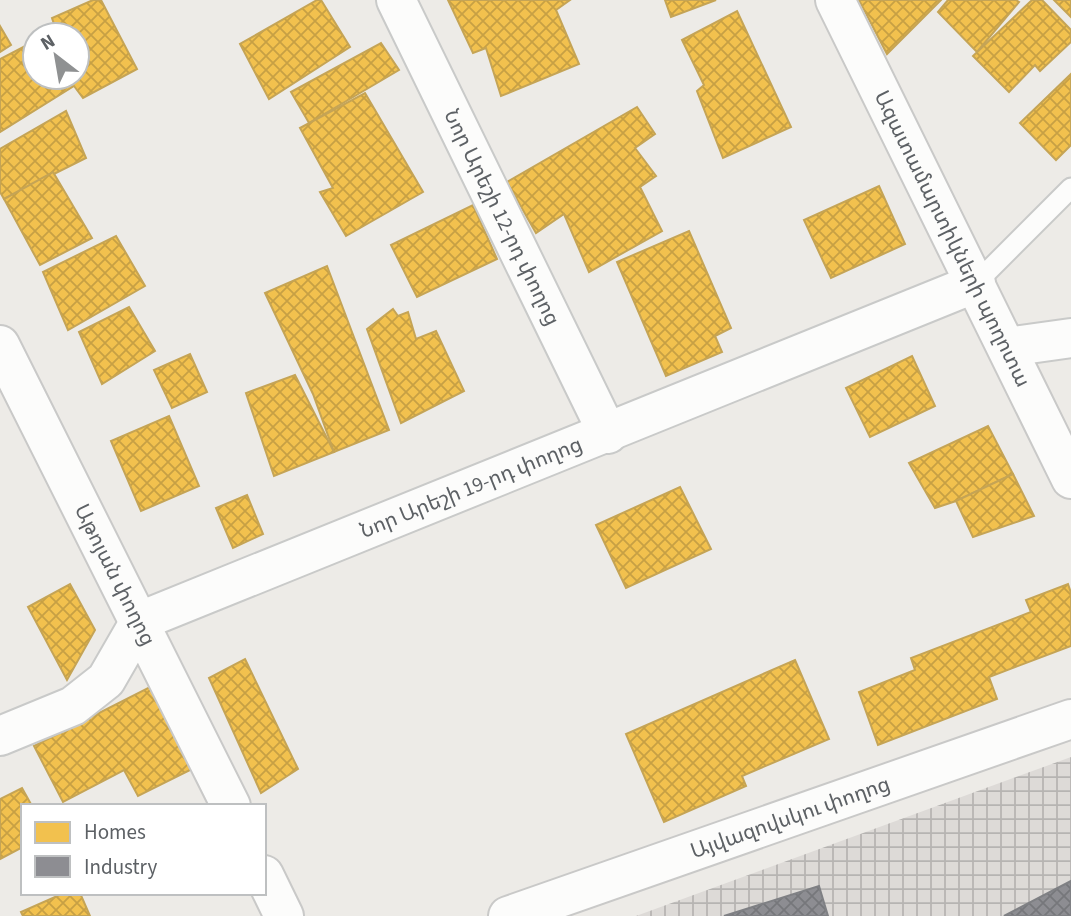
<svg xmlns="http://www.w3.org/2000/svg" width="1071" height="916" viewBox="0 0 1071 916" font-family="'Source Sans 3','Noto Sans Armenian',sans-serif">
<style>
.industrial{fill:url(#industrial-grid)}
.homes{fill:url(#homes-cross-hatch);stroke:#c5a455;stroke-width:2}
.industry{fill:url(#industry-cross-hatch);stroke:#7f8084;stroke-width:2}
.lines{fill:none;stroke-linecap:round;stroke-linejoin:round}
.lane-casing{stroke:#c9cac9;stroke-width:23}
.street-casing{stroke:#c9cac9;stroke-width:42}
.secondary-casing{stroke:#c9c9c8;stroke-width:42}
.lane{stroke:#fcfcfb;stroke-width:19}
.street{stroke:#fcfcfb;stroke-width:38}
.secondary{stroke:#fcfcfb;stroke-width:38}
.labels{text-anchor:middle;stroke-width:7;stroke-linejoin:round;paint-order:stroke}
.street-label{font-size:21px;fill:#5d6165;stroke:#fff}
</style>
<defs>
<pattern id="industrial-grid" width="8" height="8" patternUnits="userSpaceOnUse" patternTransform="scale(1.75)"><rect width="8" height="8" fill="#dddad7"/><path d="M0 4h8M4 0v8" fill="none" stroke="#b6b4b2"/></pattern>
<pattern id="homes-cross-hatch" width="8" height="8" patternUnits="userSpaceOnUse" patternTransform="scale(1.75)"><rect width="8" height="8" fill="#f2c14e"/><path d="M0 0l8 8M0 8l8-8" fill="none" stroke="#c7a044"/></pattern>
<pattern id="industry-cross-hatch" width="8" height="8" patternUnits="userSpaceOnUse" patternTransform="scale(1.75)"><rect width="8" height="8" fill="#8d8d92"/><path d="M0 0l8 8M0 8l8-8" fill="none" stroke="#76777b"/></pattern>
</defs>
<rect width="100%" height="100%" fill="#edebe7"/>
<!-- industrial -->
<polygon class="industrial" points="1071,757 1071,916 636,916"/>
<!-- homes -->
<g class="homes">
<polygon points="93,0 101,0 137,69 83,98 74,86 0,132 0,59 35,41 35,77 77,77 77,35 46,35 56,30 52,18"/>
<polygon points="317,0 321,0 350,47 269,99 240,44"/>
<polygon points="448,0 570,0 556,10 579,64 501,96 486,48 473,53"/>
<polygon points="665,0 716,0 671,17"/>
<polygon points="859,0 941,0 887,54"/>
<polygon points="948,0 1016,0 1019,2 977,52 938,12"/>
<polygon points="1032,0 1042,0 1071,30 1071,42 1040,71 1035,65 1009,92 973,56"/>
<polygon points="1054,0 1071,0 1071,17"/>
<polygon points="737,11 791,127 723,158 697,91 704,85 682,40"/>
<polygon points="0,26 11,45 0,52"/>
<polygon points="381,43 399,70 309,123 291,92"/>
<polygon points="1071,74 1071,145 1056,160 1020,123"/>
<polygon points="365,93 423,192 346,236 320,192 333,188 300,128"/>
<polygon points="637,107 655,134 635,148 656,176 640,187 662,231 589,272 564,214 536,233 507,182"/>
<polygon points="66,111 86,158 4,199 0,192 0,149"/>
<polygon points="53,172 92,238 40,265 4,199"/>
<polygon points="879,186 905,244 831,278 804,220"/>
<polygon points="473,205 497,259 417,297 391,245"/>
<polygon points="689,231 731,328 715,336 722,352 666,376 617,262"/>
<polygon points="116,236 145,286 68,330 43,272"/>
<polygon points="327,266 389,430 334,452 313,394 265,293"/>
<polygon points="129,307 155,351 102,384 79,332"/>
<polygon points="393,309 398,316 408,312 416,339 436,331 464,391 401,423 367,329"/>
<polygon points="190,354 207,392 172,408 154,370"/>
<polygon points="912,356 935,406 870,437 846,388"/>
<polygon points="295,375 334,452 274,476 246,393"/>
<polygon points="169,416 199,486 141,511 111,441"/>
<polygon points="988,426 1013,474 956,501 935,508 909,463"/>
<polygon points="1013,474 1034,516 973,537 956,501"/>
<polygon points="680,487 711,549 626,588 596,525"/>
<polygon points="247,495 263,534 233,548 216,508"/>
<polygon points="70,584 95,630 67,680 28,607"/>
<polygon points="1068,584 1071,593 1071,646 989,677 997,699 878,745 859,692 915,670 911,658 1031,612 1026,600"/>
<polygon points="245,659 298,769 261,793 209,678"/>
<polygon points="795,660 829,739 742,776 746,786 664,822 626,734"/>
<polygon points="152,686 194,768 138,796 124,770 63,802 34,746"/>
<polygon points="22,788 32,806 23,806 23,847 0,859 0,799"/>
<polygon points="64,893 80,893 90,916 23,916 21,912"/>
</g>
<!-- industry -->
<g class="industry">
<polygon points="1071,881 1071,916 1004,916"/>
<polygon points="819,886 828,916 724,916"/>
</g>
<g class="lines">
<!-- lane casing -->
<g class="lane-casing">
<polyline id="lane" points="976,283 1071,188"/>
</g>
<!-- street casing -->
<g class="street-casing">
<g id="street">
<path id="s1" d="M 396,0 L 608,434"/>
<polyline points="1007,347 1071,338"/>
<path id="s2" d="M 0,736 L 73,706 L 106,680 L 140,621 L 976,283"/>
</g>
</g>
<!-- secondary casing -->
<g class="secondary-casing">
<g id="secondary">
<path id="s3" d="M 835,0 L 1071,479"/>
<path id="s4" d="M 0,345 L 231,806"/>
<polyline points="264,875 284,916"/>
<path id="s5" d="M 508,916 L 1071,719"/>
</g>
</g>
<!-- lane -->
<use href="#lane" class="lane"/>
<!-- street -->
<use href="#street" class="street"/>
<!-- secondary -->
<use href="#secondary" class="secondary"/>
</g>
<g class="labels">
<!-- street labels -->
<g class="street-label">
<text dy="7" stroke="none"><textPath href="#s1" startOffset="242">Նոր Արեշի 12-րդ փողոց</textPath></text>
<text dy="7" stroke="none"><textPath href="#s3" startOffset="266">Ազատամարտիկների պողոտա</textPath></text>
<text dy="7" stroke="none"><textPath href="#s2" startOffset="546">Նոր Արեշի 19-րդ փողոց</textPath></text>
<text dy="7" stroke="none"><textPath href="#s4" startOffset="257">Աթոյան փողոց</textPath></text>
<text dy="7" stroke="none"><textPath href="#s5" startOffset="299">Այվազովսկու փողոց</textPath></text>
</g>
</g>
<!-- legend -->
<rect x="21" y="804" width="245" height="91" fill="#ffffff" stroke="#bec0c1" stroke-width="2"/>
<rect x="35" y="822" width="35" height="21" fill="#f2c14e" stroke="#bec0c1" stroke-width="2"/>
<text x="84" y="839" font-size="21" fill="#5d6165">Homes</text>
<rect x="35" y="856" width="35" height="21" fill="#8d8d92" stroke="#bec0c1" stroke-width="2"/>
<text x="84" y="874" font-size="21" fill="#5d6165">Industry</text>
<!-- north arrow -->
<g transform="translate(56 56) rotate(329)"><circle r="33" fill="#ffffff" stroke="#bec0c1" stroke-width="2"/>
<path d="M0-5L12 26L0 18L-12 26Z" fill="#8f9192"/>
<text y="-10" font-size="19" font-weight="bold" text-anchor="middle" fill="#5d6165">N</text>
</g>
</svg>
